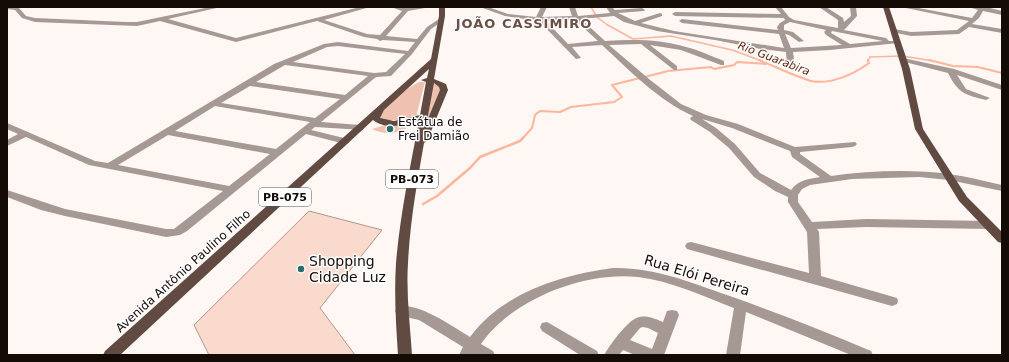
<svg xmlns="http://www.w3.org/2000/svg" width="1009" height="362" viewBox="0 0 1009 362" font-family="'DejaVu Sans',sans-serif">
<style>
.green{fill:#efc1b1}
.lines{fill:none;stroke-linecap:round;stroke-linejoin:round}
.stream-far2{stroke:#feb59b;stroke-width:1.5}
.stream-far1{stroke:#feb59b;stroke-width:2}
.stream{stroke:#feb59b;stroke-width:2.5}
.building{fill:#fbdace;stroke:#b49589}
.minor{fill:#a69893;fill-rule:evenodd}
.major{fill:#614a42;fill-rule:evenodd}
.poi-dot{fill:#246e6b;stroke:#fff;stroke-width:1.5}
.labels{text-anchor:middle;stroke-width:3;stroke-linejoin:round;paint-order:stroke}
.far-water-label{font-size:11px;font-style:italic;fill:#622308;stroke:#fff}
.shield{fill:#fff;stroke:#5a5451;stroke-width:1}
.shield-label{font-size:11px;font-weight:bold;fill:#140a06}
.poi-label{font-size:12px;fill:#140a06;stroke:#fff;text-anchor:start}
.street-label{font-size:12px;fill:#140a06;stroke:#fff}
.far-district-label{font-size:13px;font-weight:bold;letter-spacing:1px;fill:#6b4f45;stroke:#fff}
.near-poi-label{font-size:14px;fill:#140a06;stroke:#fff;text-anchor:start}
.near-street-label{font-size:14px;fill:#140a06;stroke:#fff}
</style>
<rect width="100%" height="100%" fill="#fef7f4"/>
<!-- green -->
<g class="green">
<path d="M 419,82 L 425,82 L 416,117 L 404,120 L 381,120 L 378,116 C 390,103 403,90 419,82 Z"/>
<polygon points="432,82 439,85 441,91 426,125"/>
<path d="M 397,124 L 407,128 C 396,134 384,135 372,129 L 385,125 Z"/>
</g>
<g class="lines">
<!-- stream-far2 -->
<g class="stream-far2">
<polyline points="591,7 597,17 606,24 633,39 671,36 732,50 762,61"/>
<polyline points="868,61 870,57 902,56 934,61"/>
</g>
<!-- stream-far1 -->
<g class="stream-far1">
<path d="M 759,60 C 776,67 794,76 811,81 C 831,85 854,74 869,63 L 868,60"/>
<polyline points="929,60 953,66 978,67 1002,73"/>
<polyline points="645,77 668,71 711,67 714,69 734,65 737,62 766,64"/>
<polyline points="522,139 532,128 535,115 540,111 560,112 571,107 614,102 622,97 612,85 640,78"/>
</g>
<!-- stream -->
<polyline class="stream" points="423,204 437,196 470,168 480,157 520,141 523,138"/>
</g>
<!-- building -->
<polygon class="building" points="309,211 382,230 320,308 355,355 209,355 194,325"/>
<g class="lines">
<!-- minor -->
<g class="minor">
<path d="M 7,7 L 19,8 L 26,16 L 35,18 L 126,22 L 137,22 L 210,7 L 221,7 L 168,19 L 236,38 L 360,7 L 370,7 L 324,20 L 367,34 L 380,35 L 402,11 L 391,7 L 406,8 L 431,7 L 408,11 L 386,36 L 417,39 L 427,27 L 439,19 L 444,20 L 431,29 L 412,54 L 391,76 L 376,77 L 321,122 L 360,125 L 364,128 L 363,130 L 315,127 L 311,130 L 348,139 L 350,141 L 348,143 L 345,144 L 306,134 L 187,231 L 180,235 L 166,237 L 65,216 L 41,210 L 7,197 L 7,190 L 65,209 L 166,229 L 174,229 L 179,225 L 223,191 L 89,165 L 26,137 L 7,146 L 7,140 L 18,134 L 7,129 L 7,123 L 95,161 L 108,163 L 274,64 L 324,44 L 338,42 L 408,51 L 415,42 L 383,40 L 380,41 L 377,39 L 364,37 L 317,21 L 236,42 L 160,21 L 137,26 L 35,22 L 22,18 L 15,10 L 7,9 ZM 338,46 L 405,54 L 386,72 L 374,73 L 293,62 L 327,47 ZM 285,65 L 368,76 L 345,95 L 256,82 ZM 250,86 L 340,99 L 315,118 L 221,103 ZM 215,106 L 310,122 L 276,149 L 175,131 ZM 168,135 L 270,154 L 229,186 L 118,165 Z"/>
<path d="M 480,7 L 488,7 L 508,14 L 536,17 L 541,7 L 547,7 L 542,17 L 572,16 L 569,7 L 575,7 L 578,16 L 610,13 L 606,7 L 612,7 L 615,10 L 642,8 L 645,10 L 644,11 L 618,13 L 635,21 L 660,13 L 662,14 L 662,16 L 641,23 L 674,31 L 784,48 L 779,34 L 682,23 L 679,21 L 682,19 L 778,30 L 777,27 L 780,23 L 785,20 L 784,18 L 675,16 L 672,14 L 675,12 L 781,14 L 775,7 L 781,7 L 789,17 L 794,20 L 838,28 L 838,20 L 819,7 L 826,7 L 843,18 L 844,22 L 851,16 L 850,7 L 856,7 L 857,16 L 844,30 L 886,38 L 889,41 L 898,41 L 898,43 L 830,50 L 793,52 L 795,66 L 791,68 L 787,66 L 786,52 L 761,49 L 715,40 L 657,31 L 624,22 L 614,16 L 581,19 L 605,41 C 632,39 660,39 686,47 C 699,50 711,56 724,61 L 724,65 L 721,65 L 681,50 L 650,45 L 677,66 L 677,70 L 674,70 L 641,44 L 609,45 L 649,79 L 681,104 L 706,115 L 738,124 L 795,147 L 855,142 L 857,144 L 855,146 L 852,147 L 800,152 L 800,154 L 831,176 C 869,171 910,169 948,174 C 966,176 984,181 1002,185 L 1002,191 L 949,180 L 919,177 L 852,179 L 810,185 L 802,189 L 798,195 L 798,202 L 812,222 L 866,219 L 988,221 L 992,222 L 994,225 L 992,228 L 988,229 L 866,227 L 817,229 L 819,232 L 821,276 L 897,298 L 898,301 L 897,304 L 892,306 L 687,249 L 685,246 L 687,243 L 691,242 L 809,273 L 807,232 L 788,202 L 788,197 L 775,191 L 754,177 L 729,148 L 710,132 L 691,120 L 690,118 L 693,116 C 658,100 630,71 602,45 L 572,47 L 581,58 L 576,59 L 539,21 L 505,16 ZM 575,20 L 598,41 L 568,44 L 546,21 ZM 790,22 L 826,30 L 824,32 L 826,35 L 842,45 L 791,48 L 785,34 L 789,35 L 799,42 L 804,41 L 793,32 L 784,30 L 784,25 ZM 832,31 L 883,41 L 850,44 L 831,33 ZM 702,119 L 732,128 L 790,151 L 792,157 L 820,177 C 809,179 798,180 791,190 L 760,173 L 735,144 L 716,128 Z"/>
<polygon points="901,7 913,7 972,18 978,10 969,7 986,7 1002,11 1002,15 983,11 979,18 972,24 1002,29 1002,33 969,27 959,34 911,36 892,32 892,30 894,29 911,32 957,30 969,21"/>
<path d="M 903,58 L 954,69 L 1002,85 L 1002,90 L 957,75 L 966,89 L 990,98 L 986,100 C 965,95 958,93 948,73 L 901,61 L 899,60 Z"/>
<path d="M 613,268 C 653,267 690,282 727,295 C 775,312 824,331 871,351 L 873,355 L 851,355 L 746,312 L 740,355 L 726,355 L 734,308 C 703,296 671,281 638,277 C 585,271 512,299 481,344 L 493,351 L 495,355 L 459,355 L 463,347 L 419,320 L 397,315 L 395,311 L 397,307 C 417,301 453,327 470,337 C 502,293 561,275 613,268 Z"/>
<path d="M 672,310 L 677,311 L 679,315 L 664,355 L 635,355 L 623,350 L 619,355 L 604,355 C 608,348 613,341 618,335 C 634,317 638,311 663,322 L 667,311 ZM 643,327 L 648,328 L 658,333 L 652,349 L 630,340 L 640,328 Z"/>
<polygon points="547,322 597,351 599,355 580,355 542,331 540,327 542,323"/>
</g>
<!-- major -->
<g class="major">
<path d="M 439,7 L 445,7 L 445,16 L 434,79 L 446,84 L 448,90 L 427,141 L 424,143 C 417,183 410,222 408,263 C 406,293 410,324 412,355 L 398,355 C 396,325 394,294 396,263 C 400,215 410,168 419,121 C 405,125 385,130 373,120 L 120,355 L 103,355 L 105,351 L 431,59 L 439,16 ZM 429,69 L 427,78 L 421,80 L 426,82 L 420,115 L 394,121 L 380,118 L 384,110 ZM 434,83 L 439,87 L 440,90 L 427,121 Z"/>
<polygon points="883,7 889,7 910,69 923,129 967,197 1002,232 1002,243 998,242 959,201 915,129 902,69"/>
</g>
</g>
<!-- markers -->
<g class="poi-dot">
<circle cx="390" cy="129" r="4"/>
<circle cx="301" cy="269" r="4"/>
</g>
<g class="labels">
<!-- far-water labels -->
<g class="far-water-label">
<text transform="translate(774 58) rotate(21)" y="4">Rio Guarabira</text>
</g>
<!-- shield labels -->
<g class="shield">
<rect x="386" y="170" width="52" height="18" rx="3"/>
<rect x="259" y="188" width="52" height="18" rx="3"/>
</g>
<g class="shield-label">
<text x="412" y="183">PB-073</text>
<text x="285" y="201">PB-075</text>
</g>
<!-- poi labels -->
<g class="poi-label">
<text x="398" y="126">Estátua de<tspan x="398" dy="14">Frei Damião</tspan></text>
</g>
<!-- street labels -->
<g class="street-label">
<text transform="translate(183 271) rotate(-42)" y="4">Avenida Antônio Paulino Filho</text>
</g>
<!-- far-district labels -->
<g class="far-district-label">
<text x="524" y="28">JOÃO CASSIMIRO</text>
</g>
<!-- near-poi labels -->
<g class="near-poi-label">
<text x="309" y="266">Shopping<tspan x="309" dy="16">Cidade Luz</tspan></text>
</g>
<!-- near-street labels -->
<g class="near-street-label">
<text transform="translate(697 275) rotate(17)" y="5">Rua Elói Pereira</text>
</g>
</g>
<!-- border -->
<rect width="1009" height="362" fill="none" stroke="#140a06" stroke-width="16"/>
</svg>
